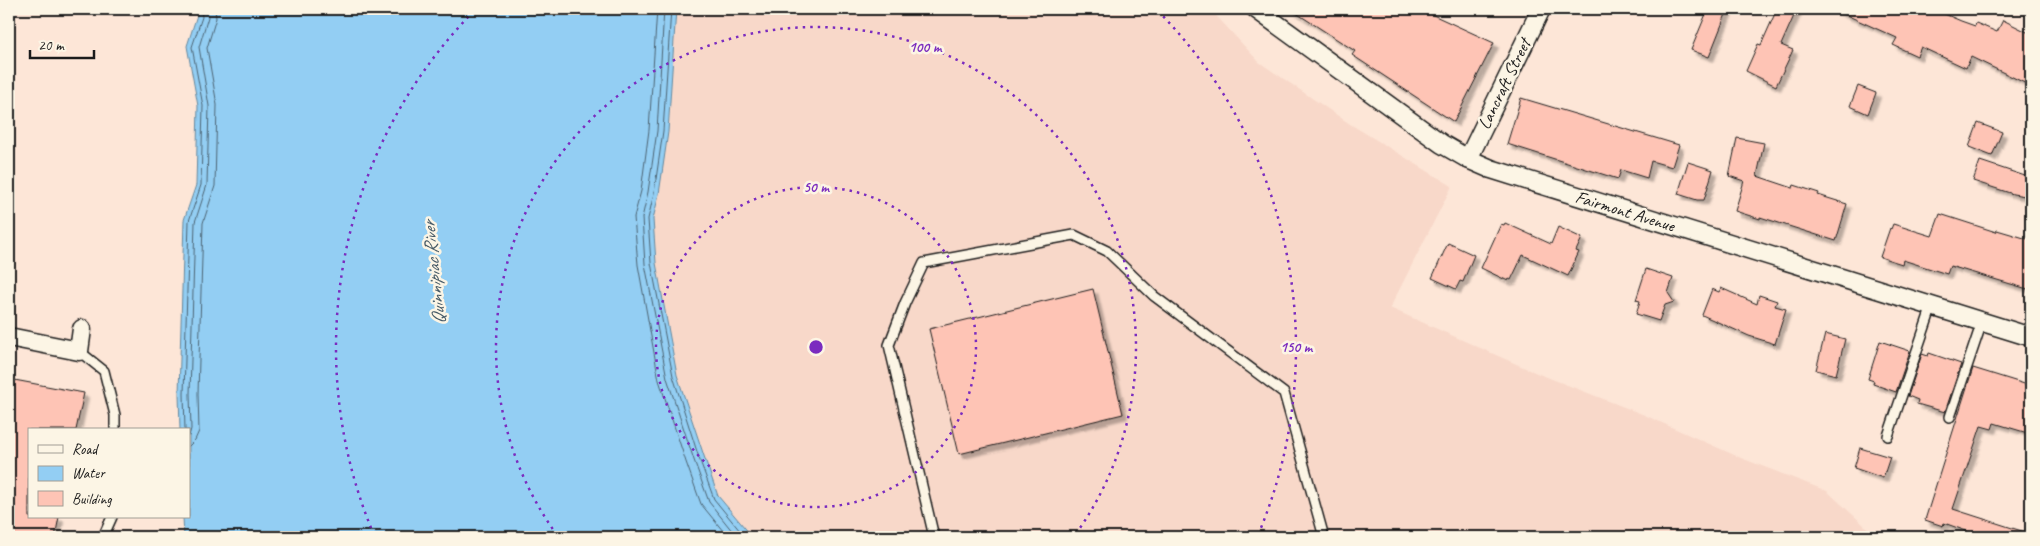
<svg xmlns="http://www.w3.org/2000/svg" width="2040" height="546" viewBox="0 0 2040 546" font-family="Caveat,sans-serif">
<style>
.built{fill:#f8d8c9}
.water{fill:#93cef3;stroke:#63879d}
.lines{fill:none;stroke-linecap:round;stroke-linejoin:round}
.shore{stroke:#4c6372;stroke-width:1}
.building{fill:#fec4b5;stroke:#1c1c1c;filter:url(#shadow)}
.service-casing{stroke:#1c1c1c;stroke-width:12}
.minor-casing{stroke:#1c1c1c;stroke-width:21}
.service{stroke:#fcf5e5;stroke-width:9}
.minor{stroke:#fcf5e5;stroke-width:18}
.ring{fill:none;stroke:#7b2cbf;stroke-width:2.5;stroke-dasharray:2.5 5}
.labels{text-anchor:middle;stroke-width:5;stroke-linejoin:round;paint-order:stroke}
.street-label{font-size:18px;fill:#1c1c1c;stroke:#fcf5e5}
.water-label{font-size:19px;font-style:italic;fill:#465a67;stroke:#fcf5e5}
.centre{fill:#7b2cbf;stroke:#fcf5e5;stroke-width:2.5}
.ring-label{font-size:15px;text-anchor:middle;font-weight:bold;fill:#7b2cbf;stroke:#fcf5e5;stroke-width:5;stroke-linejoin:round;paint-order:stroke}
</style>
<defs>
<filter id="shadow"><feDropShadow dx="4.5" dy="4.5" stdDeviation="1" flood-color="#0004"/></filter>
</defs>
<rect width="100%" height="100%" fill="#fde6d7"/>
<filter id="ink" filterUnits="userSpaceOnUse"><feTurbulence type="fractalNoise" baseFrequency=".02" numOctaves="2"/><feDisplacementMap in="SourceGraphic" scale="10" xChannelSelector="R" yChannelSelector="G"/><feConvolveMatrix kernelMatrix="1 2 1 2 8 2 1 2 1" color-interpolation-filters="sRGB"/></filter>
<g filter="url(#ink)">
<!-- built -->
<polygon class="built" points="676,9 1210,9 1259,62 1350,124 1452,186 1390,308 1539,374 1642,414 1741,458 1827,491 1877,537 750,537 750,534 718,496 704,456 677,375 656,263 653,219 668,132"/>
<!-- water -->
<polygon class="water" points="196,9 676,9 668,132 659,194 653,219 656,263 677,375 704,456 718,496 750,534 750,537 184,537 183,517 189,517 189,430 180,430 179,394 184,220 196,185 198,106 187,46 197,15"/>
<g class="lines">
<!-- shore -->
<g class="shore">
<polyline points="657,9 649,130 641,191 634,217 638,265 659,380 686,462 701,504 728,537"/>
<polyline points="664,9 657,131 648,192 642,218 645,264 667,378 694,460 709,502 737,537"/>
<polyline points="671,9 663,131 654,193 648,219 651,263 673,376 699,458 714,499 745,537"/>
<polyline points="185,430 184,394 189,221 201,185 203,106 192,47 202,17 201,9"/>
<polyline points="189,436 191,429 190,394 195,222 207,185 209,106 199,47 208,17 207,9"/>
<polyline points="189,446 195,440 199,431 198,394 203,223 215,186 217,105 207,48 216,18 215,9"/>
</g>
</g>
<!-- building -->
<g class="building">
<polygon points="1290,9 1420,9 1494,43 1454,122 1352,55 1355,51"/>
<polygon points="1708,9 1728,9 1709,57 1691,50"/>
<polygon points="1777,9 1797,9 1781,45 1793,50 1776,86 1746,71 1758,44 1761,45"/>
<polygon points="1833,9 1933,9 1961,21 1975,26 1976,23 1997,32 2003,20 2031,34 2031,86 1971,57 1966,68 1921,47 1917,56 1893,45 1897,38"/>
<polygon points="1858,86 1876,93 1868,114 1850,106"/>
<polygon points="1521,98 1679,145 1672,167 1651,161 1647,178 1621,170 1618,179 1507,144"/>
<polygon points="1978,123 2002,132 1992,156 1969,147"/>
<polygon points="1737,138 1764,143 1757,176 1793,188 1794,185 1819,193 1818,195 1847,204 1836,241 1760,217 1760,219 1735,211 1744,181 1729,176"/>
<polygon points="1980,161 2031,178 2031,197 2013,194 1973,181"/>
<polygon points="1688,162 1713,170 1704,200 1697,200 1678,194"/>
<polygon points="1940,214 1996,232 1997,230 2031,240 2031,290 1950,266 1947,274 1903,260 1902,264 1880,257 1890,228 1891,229 1893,224 1932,236"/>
<polygon points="1505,223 1551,244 1558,227 1582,238 1576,251 1579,252 1568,276 1523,255 1511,280 1509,279 1508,281 1481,268 1501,224 1504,225"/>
<polygon points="1448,243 1474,255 1463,282 1460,281 1456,289 1432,278"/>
<polygon points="1646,269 1673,278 1668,293 1674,302 1665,305 1659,321 1636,314 1640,301 1636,300"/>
<polygon points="1721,288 1757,304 1759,295 1777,301 1775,306 1786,309 1775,344 1749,336 1702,315 1712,289 1719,292"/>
<polygon points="1093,289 1123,414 959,454 929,329"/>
<polygon points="1825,334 1845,339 1836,375 1816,370"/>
<polygon points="1880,341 1910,351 1896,392 1873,384 1874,381 1868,379"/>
<polygon points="1929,353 1961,364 1945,412 1917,404 1918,400 1908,396 1922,354 1928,356"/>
<polygon points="1973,368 2031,386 2031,434 1994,423 1992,429 1981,426 1953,509 2031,534 2030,537 1983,537 1944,523 1943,526 1925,520"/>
<polygon points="9,379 84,393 76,430 29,430 29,517 59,517 55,537 9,537"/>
<polygon points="1860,448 1890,457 1883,478 1854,468"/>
</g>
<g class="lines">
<!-- service casing -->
<g class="service-casing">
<g id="service">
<polyline points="79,351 104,371 115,415 115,430"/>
<polyline points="1950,417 1982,322"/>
<polyline points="1888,436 1932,306"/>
<polyline points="103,537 112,517"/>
<polyline points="934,537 889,345 905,303 924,263 1074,235 1107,251 1154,296 1284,393 1324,537"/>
</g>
</g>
<!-- minor casing -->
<g class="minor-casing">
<g id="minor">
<polyline points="1256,9 1442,144 1468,159 1491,169 2031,337"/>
<polyline points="1468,159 1541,9"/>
<polyline points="9,337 79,351 82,329"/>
</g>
</g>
<!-- service -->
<use href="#service" class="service"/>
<!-- minor -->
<use href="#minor" class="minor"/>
</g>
</g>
<!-- distance rings -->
<g class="ring">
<circle cx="816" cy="347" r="160"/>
<path d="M557 535A320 320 0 1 1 1075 535"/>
<path d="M374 535A480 480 0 0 1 474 11M1158 11A480 480 0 0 1 1258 535"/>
</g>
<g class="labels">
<!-- street labels -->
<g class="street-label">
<text transform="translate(1504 84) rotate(-64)" y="6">Lancraft Street</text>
<text transform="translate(1625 211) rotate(17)" y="6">Fairmont Avenue</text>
</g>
<!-- water labels -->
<g class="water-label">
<text transform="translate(433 273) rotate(-96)" y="7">Quinnipiac River</text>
</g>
</g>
<circle cx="816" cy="347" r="8" class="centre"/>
<g class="ring-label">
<text x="925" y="52">100 m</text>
<text x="816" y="192">50 m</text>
<text x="1296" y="352">150 m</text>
</g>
<!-- margin -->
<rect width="2040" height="546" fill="none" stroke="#fcf5e5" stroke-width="30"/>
<rect x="15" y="15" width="2010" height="516" fill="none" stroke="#1c1c1c" stroke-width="2" filter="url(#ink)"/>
<!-- legend -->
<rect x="28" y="428" width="162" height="90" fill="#fcf5e5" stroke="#a29e95"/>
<rect x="38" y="445" width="25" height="8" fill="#fcf5e5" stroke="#a29e95"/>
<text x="72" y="454" font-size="15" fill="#1c1c1c">Road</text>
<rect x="38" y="466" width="25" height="15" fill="#93cef3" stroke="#a29e95"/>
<text x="72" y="478" font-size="15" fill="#1c1c1c">Water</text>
<rect x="38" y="491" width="25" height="15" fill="#fec4b5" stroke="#a29e95"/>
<text x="72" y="504" font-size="15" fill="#1c1c1c">Building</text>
<!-- scale -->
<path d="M30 50v8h64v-8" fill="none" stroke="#1c1c1c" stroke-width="2.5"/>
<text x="38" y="50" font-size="15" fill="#1c1c1c" stroke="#fcf5e5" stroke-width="4" paint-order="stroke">20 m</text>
</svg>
